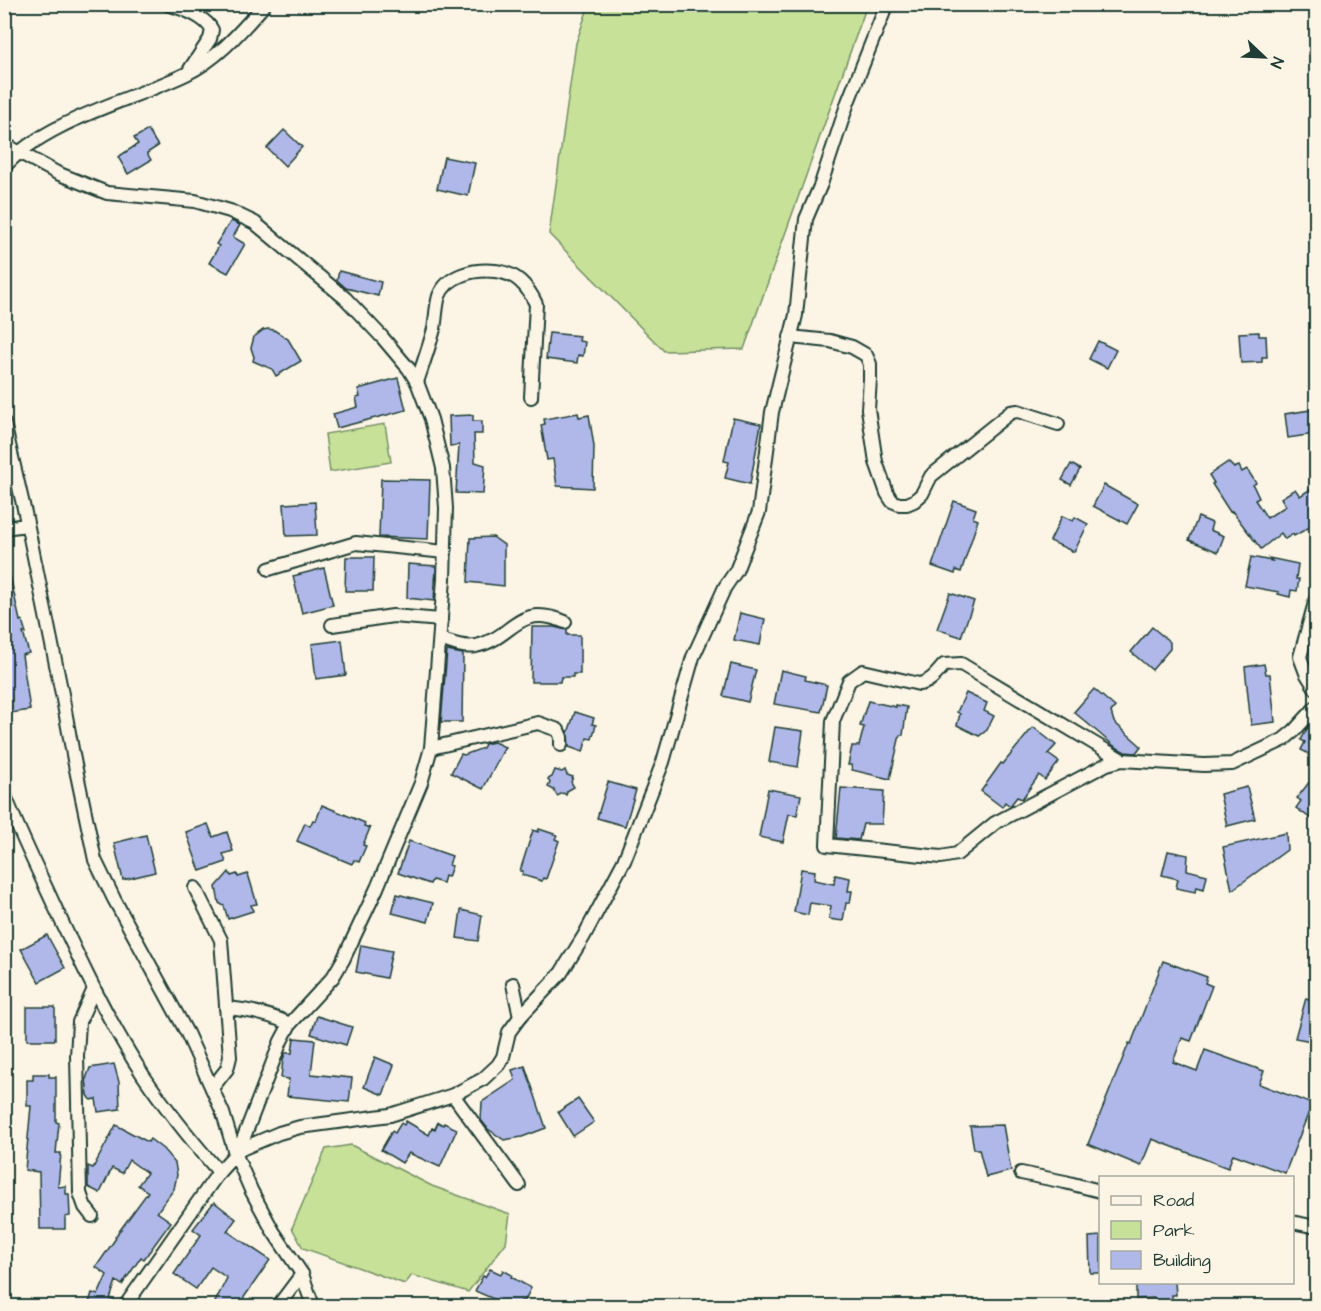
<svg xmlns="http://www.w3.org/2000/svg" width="1321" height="1311" viewBox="0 0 1321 1311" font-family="'Architects Daughter',sans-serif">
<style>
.green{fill:#c7e198;stroke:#738f66;stroke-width:1.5}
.building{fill:#b0b8e9;stroke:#1f3d34;stroke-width:1.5}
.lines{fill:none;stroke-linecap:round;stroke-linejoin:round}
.minor-casing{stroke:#1f3d34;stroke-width:16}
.minor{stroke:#fcf5e5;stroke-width:12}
</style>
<rect width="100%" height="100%" fill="#fcf5e5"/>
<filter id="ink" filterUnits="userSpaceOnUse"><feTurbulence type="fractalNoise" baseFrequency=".0167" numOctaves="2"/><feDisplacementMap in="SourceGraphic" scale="12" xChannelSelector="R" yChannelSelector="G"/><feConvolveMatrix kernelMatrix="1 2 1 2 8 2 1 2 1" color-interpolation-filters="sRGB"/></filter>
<g filter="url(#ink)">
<!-- green -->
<g class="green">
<polygon points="589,5 867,5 744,349 664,351 549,234 576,43"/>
<polygon points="385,424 391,462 330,472 325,434"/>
<polygon points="351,1145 432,1186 510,1214 506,1243 468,1292 412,1275 405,1284 303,1248 292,1228 326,1149"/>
</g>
<!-- building -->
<g class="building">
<polygon points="148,130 158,146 147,153 151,160 128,174 118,157 138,144 134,138"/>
<polygon points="284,130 302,147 285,166 267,148"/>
<polygon points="444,157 475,163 468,196 437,189"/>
<polygon points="231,221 240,225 233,237 245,244 228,273 209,263 219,246 216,244"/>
<polygon points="339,271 381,282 378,296 346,288 337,280"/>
<polygon points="268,329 274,330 288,339 301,361 276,376 272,369 253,361 254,357 251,348 254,337 263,330"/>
<polygon points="1259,332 1259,336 1266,336 1267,357 1262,357 1262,362 1241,363 1239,333"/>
<polygon points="549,333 580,336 579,341 585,342 583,356 578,355 577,363 546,359"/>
<polygon points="1098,341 1116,350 1107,368 1089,359"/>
<polygon points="398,378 406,410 337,428 333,414 358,407 356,398 360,397 358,389"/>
<polygon points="1317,409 1317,423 1313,423 1314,434 1288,438 1285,414"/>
<polygon points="578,413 579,417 589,415 594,446 593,488 557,486 553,459 547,460 541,425 545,424 544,419"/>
<polygon points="473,415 473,421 482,421 482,434 474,434 475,462 485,465 483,494 456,493 459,445 450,446 449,416"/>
<polygon points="733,418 761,424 750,484 725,478 729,462 724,461"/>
<polygon points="1228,462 1234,468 1239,466 1242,472 1247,469 1256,483 1253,485 1259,498 1255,500 1267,518 1286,506 1281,498 1295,489 1300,496 1317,485 1317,523 1294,536 1293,534 1285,539 1281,533 1261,549 1232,511 1230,512 1212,484 1214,483 1209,475"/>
<polygon points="1071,464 1080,469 1071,485 1062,480"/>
<polygon points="381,479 430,480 428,539 379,537"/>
<polygon points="1104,485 1138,504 1127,524 1093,506"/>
<polygon points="954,501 976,509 973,518 978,520 961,572 956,570 955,574 932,566"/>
<polygon points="315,502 317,535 286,536 284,504"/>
<polygon points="1062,516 1073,521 1075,517 1088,524 1074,552 1050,541"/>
<polygon points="1198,517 1212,523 1210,530 1224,536 1218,552 1189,540"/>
<polygon points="493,537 504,545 504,586 468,582 470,538"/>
<polygon points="346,557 374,557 373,591 345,591"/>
<polygon points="1251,557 1272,561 1269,558 1298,564 1296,579 1299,579 1297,591 1291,590 1290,597 1278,594 1279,592 1245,586"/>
<polygon points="408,564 436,566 434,601 407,598"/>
<polygon points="324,568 333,605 302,613 293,576"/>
<polygon points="9,571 20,621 22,620 26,633 23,633 29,653 22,655 30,710 4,714 4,572"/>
<polygon points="950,593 974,601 961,637 937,629"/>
<polygon points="740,613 765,619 760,645 734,640"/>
<polygon points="532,627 554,627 567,630 567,635 580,635 580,674 573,674 573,677 561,677 560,682 531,682"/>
<polygon points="1152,627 1170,642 1170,649 1152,670 1131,652"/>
<polygon points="342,640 346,675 316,679 312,644"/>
<polygon points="447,651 463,654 462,722 441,722"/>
<polygon points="731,664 756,670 748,702 723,696"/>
<polygon points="1264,664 1266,674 1270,674 1275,722 1251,725 1245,667"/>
<polygon points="781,670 806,676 805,680 827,685 821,712 774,704"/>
<polygon points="1094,689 1115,707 1111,712 1114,722 1141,746 1136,753 1125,752 1114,746 1074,712"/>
<polygon points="966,693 987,703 984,711 994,716 987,730 979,736 957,725 960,714 957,712"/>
<polygon points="868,701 896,707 896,705 907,707 903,735 900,735 890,779 852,770 851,765 848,765 852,746 859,746 864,727 860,726"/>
<polygon points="575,712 594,718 592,724 596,725 592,739 587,738 583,752 569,747 568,733"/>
<polygon points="1317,719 1317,758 1301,750 1305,742 1301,740 1307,729"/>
<polygon points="775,727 803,731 798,767 769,762"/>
<polygon points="1033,727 1056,745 1048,754 1059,762 1045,780 1039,775 1022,799 1017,797 1010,806 1005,802 1002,807 981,791 1001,763 1003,764"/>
<polygon points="494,742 505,747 483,789 451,773 461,754 464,755 483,748 485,744"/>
<polygon points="555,770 562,772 565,770 567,775 573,777 571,782 574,787 567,791 566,795 563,793 557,796 554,790 548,787 550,783 548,779 552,777"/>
<polygon points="1317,772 1317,823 1296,808 1301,801 1297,798"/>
<polygon points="608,782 636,790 625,826 597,818"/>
<polygon points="1247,787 1255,819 1227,826 1220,794"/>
<polygon points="841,788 884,791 882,824 863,824 859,840 836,838"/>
<polygon points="768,789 801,795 797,815 789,814 783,842 759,837"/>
<polygon points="322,805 365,823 364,826 370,828 363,845 366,846 359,862 354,860 352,864 297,841 305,823 310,826 313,820 316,821"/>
<polygon points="208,824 213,837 227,832 233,851 223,854 226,862 200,871 186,832"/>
<polygon points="539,829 557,835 555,839 559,841 546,879 543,878 542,881 522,875 523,871 520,871 533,830 538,832"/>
<polygon points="1286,833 1287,850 1232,890 1223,847"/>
<polygon points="146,835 155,872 123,880 114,843"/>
<polygon points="409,841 452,856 449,865 452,866 448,877 445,876 443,883 432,880 430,884 398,873"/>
<polygon points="1168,851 1188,855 1187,870 1207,875 1204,889 1197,887 1195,892 1176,888 1178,879 1162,875"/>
<polygon points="801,869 815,871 814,880 834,884 835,875 850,878 848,891 852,891 850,903 846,903 843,921 829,919 831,906 810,903 808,915 794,912"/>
<polygon points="229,872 231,876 237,874 238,877 248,874 257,904 251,905 253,911 228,919 224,906 219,903 216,887"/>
<polygon points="397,894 433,903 428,922 392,913"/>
<polygon points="461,910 482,915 478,941 457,938"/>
<polygon points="47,935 65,968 39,982 21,949"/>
<polygon points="361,945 392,951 386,978 356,972"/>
<polygon points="1163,961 1207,977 1205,983 1212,986 1191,1041 1182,1038 1173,1062 1197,1071 1205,1050 1264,1071 1259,1084 1312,1104 1285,1173 1233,1154 1228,1168 1152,1139 1141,1166 1088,1144 1129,1043 1131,1044"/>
<polygon points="1306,998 1317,1002 1317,1042 1295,1038"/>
<rect x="27" y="1007" width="28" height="33"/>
<polygon points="317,1016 352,1027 346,1045 311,1034"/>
<polygon points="294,1038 315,1040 311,1074 352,1078 349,1102 287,1096 289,1079 281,1078 283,1060 285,1053 292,1053"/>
<polygon points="375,1057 394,1065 383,1095 364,1087"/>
<polygon points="114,1064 119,1082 120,1109 98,1112 96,1099 91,1100 88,1095 86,1079 90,1068"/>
<polygon points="525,1066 546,1128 522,1137 504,1140 488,1129 481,1120 482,1102 515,1080 512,1070"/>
<polygon points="33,1074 49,1074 49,1077 56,1077 56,1122 59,1123 56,1153 61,1153 58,1187 66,1186 66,1194 69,1194 70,1216 65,1217 65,1229 40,1229 39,1172 25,1170 31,1106 27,1106 27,1080 33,1080"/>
<polygon points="578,1099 594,1122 573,1136 558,1112"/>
<polygon points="406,1121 429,1135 432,1128 435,1129 438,1122 443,1125 444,1123 457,1129 440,1167 409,1153 402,1163 381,1150 392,1131 395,1133 401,1123 404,1125"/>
<polygon points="116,1125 148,1142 150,1139 163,1149 175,1163 177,1175 174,1189 157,1212 171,1222 144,1259 141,1257 122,1285 116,1281 110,1299 118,1302 117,1306 88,1306 92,1293 98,1295 107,1275 96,1267 116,1238 115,1237 148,1192 138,1185 147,1173 129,1160 122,1173 112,1168 100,1193 88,1187 88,1166 93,1168"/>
<polygon points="1003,1125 1011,1171 986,1177 979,1149 974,1149 970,1126"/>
<polygon points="214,1202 236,1219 227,1231 270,1260 238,1306 221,1306 215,1302 227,1278 211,1267 196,1289 174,1274 201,1235 193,1229"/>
<polygon points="1101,1236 1101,1273 1090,1273 1089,1237"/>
<polygon points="490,1269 501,1274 503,1270 512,1275 511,1277 531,1288 524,1302 521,1301 518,1306 510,1306 475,1291 483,1276 485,1277"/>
<polygon points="1136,1282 1175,1282 1176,1295 1172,1295 1172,1306 1155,1306 1155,1298 1136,1299"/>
</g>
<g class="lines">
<!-- minor casing -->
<g class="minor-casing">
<g id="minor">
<path d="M 167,4 C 181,8 205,16 212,30 L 210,39 L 190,69"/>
<polyline points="4,144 57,173 107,193 195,201 230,211 255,223 345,298 382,337 409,369 417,382 431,419 443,468 446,508 444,579 431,748 421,783 377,888 343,960 333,977 290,1024 281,1041 239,1150"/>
<path d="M 4,167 C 46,120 130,101 186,74 C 219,58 241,31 265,4"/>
<polyline points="790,337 830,341 852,347 866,355 870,364 870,379 868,409 876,462 887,493 892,501 899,504 907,504 914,501 922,494 931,476 1011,412 1018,411 1058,424"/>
<path d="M 417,382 C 423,364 429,347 434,329 C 436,318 436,306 439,296 C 448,274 475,269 495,271 C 516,273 527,285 536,304 L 531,397"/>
<polyline points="4,423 25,513 62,694 74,760 95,860 114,899 187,1033 223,1113 235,1153 251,1190 273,1231 302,1274 313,1306"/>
<polyline points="4,528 27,525"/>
<polyline points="269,569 356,543 445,552"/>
<polyline points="1316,599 1300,657 1306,673 1316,689"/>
<polyline points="332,625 393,616 441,620"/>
<path d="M 440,639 C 451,643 463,648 476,646 C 514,638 516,602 565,622"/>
<polyline points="431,748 538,723 558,730 561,737 561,745"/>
<path d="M 1122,760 L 961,664 L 944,665 C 937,673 930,683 919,684 L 863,671 L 849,681 L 833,721 L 827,845 L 941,857 L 957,854 L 995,823 L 1107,764 L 1122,760 L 1204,765 L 1232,764 L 1283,740 L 1294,731 L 1316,707"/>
<path d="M 4,793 C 19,832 37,868 54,905 C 81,963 108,1021 143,1075 C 166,1109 192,1141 219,1172"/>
<polyline points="195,888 221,940 230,1057 227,1069 212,1088"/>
<polyline points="513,984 520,1017"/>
<path d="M 226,1008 C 249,1010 269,1014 290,1024"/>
<polyline points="453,1095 519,1185"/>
<polyline points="1021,1173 1065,1182 1100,1191"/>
<polyline points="92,1216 85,1207 80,1193 77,1056 79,1022 94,989"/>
<polyline points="1292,1222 1316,1227"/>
<polyline points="125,1306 219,1172 239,1150 279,1133 300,1127 390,1115 453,1095 483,1079 498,1065 503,1057 509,1032 520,1017 561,973 584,936 624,861 663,762 693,657 725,587 736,571 759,512 772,412 796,315 806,219 821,184 848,102 887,4"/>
<polyline points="278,1306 302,1274"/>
</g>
</g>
<!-- minor -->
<use href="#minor" class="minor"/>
</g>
</g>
<!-- margin -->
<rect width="1321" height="1311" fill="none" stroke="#fcf5e5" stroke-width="24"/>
<rect x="12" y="12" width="1297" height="1287" fill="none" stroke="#1f3d34" stroke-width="2" filter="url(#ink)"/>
<!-- legend -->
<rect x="1099" y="1176" width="195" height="108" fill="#fcf5e5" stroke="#a4ab9e" stroke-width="1.5"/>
<rect x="1111" y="1196" width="30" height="9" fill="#fcf5e5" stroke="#a4ab9e" stroke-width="1.5"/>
<text x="1153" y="1206" font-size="18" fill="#1f3d34">Road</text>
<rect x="1111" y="1221" width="30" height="18" fill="#c7e198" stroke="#a4ab9e" stroke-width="1.5"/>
<text x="1153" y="1236" font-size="18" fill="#1f3d34">Park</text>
<rect x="1111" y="1251" width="30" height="18" fill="#b0b8e9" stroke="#a4ab9e" stroke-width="1.5"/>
<text x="1153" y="1266" font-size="18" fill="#1f3d34">Building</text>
<!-- north arrow -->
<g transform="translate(1264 57) rotate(113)" stroke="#fcf5e5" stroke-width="4.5" paint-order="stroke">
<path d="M0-4.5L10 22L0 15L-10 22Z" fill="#1f3d34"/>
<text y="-9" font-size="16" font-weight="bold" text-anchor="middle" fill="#1f3d34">N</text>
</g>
</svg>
